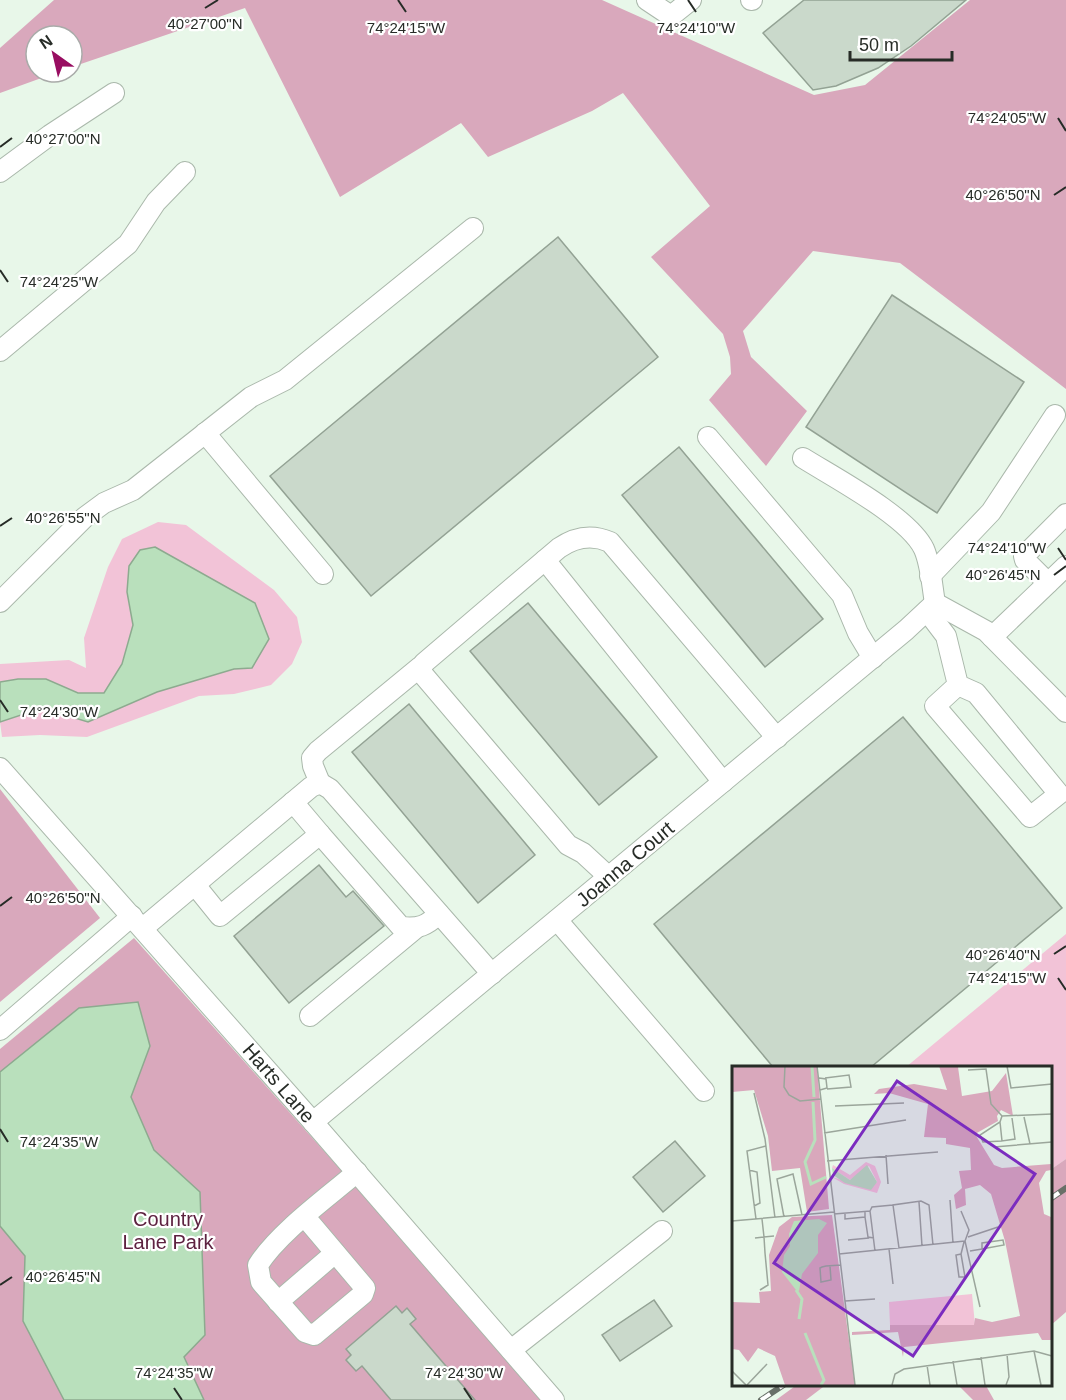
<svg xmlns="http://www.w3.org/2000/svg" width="1066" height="1400" viewBox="0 0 1066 1400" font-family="Helvetica,sans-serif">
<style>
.green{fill:#f2c3d7}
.forest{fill:#d9a8bc}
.water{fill:#b9e0bc;stroke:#8daa8f;stroke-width:1.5}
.building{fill:#cad9cb;stroke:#93a294;stroke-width:1.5}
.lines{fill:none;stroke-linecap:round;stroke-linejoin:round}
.minor-casing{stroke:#aab8ab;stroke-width:22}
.minor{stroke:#fff;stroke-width:20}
.rail-casing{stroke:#687068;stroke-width:6}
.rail{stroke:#fff;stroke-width:4;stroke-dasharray:11;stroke-linecap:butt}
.ticks{fill:none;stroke:#272c27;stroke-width:2}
.labels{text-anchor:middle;stroke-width:4.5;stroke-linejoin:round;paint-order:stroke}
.street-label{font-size:20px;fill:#272c27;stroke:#fff}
.park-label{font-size:20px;fill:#5d2240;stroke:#fff}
.inset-river{fill:none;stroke:#b9e0bc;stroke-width:3}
.inset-road{fill:none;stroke:#9ba69b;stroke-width:1.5}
.view{fill:#7b2cbf;fill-opacity:0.15;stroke:#7b2cbf;stroke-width:3}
.inset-edge{fill:none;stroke:#272c27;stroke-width:3}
.ticks-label{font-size:15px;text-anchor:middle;fill:#272c27;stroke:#fff;stroke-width:4.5;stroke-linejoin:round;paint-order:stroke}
</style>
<rect width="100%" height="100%" fill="#e8f7e9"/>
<!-- green -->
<g class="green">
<polygon points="158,522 186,525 274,590 297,617 302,642 292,664 271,685 234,694 199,696 87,737 40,735 2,737 0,722 42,708 88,722 157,692 234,669 255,604 155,547 140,550 127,592 133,625 122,664 104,693 78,693 46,679 18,679 0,682 0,664 69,660 86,668 84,638 108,567 122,539"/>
<polygon points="1066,934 1066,1159 1050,1170 1050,1067 906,1067"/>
</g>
<!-- forest -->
<g class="forest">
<polygon points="54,0 602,0 814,95 865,85 970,0 1066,0 1066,389 900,263 813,251 743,331 751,357 807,411 766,466 709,400 731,374 730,357 723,334 651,257 710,206 623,93 592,111 488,157 461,123 340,197 245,8 72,67 72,36 36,36 36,72 58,72 0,93 0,48"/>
<polygon points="0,789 100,918 0,1002"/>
<polygon points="134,938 546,1400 0,1400 0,1049"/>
<polygon points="1066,1159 1066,1312 1050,1326 1050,1170"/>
<polygon points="798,1384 827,1384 806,1400 776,1400"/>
<polygon points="957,1384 985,1384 994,1400 973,1400"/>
</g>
<!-- water -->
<g class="water">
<polygon points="155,547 255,603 269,639 252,668 234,669 157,692 88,722 42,708 0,722 0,682 18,679 46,679 78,693 104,693 122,664 133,625 127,592 129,566 140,550"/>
<polygon points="138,1002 150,1046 131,1097 154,1150 200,1192 205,1335 184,1357 204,1400 64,1400 23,1321 25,1256 0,1226 0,1072 79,1008"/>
</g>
<!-- building -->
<g class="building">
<polygon points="804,0 966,0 911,46 878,68 836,86 813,90 763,33"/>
<polygon points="558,237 658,357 371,596 270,476"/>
<polygon points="892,295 1024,382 937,513 806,427"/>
<polygon points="679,447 823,619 765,667 622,495"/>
<polygon points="528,603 657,757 599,805 470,651"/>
<polygon points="409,704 535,855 478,903 352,752"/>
<polygon points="903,717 1062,908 871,1067 773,1067 654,924"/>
<polygon points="319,865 346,897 353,891 384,926 289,1003 234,936"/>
<polygon points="675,1141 705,1176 663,1212 633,1177"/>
<polygon points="654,1300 672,1326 620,1361 602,1335"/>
<polygon points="396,1306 402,1313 407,1308 416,1319 410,1324 475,1400 391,1400 362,1366 356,1371 346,1360 351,1355 346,1349"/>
</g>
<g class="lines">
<!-- minor casing -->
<g class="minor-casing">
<g id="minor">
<polyline points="647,0 671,16 691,0"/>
<polyline points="751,0 752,0"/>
<polyline points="0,172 50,135 114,93"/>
<polyline points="0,351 128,244 156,202 185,172"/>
<polyline points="205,433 323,574"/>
<polyline points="708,437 842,595 858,633 873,658"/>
<path d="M 803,458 C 835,478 909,517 924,549 C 931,565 932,586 935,603"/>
<polyline points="545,560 723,782"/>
<polyline points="930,576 991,512 1055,415"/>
<polyline points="1048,583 1025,560 1024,556 1066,514"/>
<polyline points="0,602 85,517 104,503 133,490 251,397 285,380 473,228"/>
<polyline points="935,603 986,631 1066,712"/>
<polyline points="927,611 946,636 958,685 935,706 1030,817 1059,794 976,693 958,685"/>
<polyline points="992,637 1066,566"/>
<polyline points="0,768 313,1122 554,1400"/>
<polyline points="320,783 313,766 312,758 318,751 420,667"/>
<path d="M 320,834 L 401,927 C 419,929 426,926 439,914"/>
<path d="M 609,877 L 583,853 L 568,845 L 420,671 L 424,663 L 559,548 C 575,537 592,534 610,542 L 777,738"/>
<polyline points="195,885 220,916 320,834 293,802"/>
<polyline points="557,920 704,1091"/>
<polyline points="143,928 311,787 320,783 330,789 492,974"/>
<polyline points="310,1016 416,928"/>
<polyline points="0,1030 132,916"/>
<polyline points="313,1122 906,630 935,603"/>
<path d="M 305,1217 L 365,1288 L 363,1294 L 314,1335 L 305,1332 L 261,1282 L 258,1265 C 279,1232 327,1198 357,1172"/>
<polyline points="278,1302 335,1253"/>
<polyline points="511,1350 662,1231"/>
</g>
</g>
<!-- minor -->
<use href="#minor" class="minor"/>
<!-- rail casing -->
<g class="rail-casing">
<g id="rail">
<polyline points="1050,1199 1066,1188"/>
<polyline points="761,1400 785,1384"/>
</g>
</g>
<!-- rail -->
<use href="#rail" class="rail"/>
</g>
<!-- ticks -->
<path class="ticks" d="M 398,0 L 406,12M 688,0 L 696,12M 205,8 L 218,0M 1058,118 L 1066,131M 0,147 L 12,138M 1054,195 L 1066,187M 0,270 L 8,282M 0,526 L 12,518M 1058,548 L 1066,560M 1054,575 L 1066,566M 0,700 L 8,712M 0,906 L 12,897M 1054,954 L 1066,946M 1058,978 L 1066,990M 0,1129 L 8,1142M 0,1285 L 12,1277M 174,1388 L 182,1400M 464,1388 L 472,1400"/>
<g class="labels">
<!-- street labels -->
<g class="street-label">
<text transform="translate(625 864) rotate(-40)" y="7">Joanna Court</text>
<text transform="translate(279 1083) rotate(49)" y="7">Harts Lane</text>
</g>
<!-- park labels -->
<g class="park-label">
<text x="168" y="1226">Country<tspan x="168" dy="23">Lane Park</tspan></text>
</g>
</g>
<!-- overview -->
<g transform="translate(732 1066)">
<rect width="320" height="320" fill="#e8f7e9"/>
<path d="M 134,96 L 143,100 L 149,116 L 145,127 L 112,118 L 100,111 L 137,122 L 145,116 L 137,100 L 118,114 L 100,102 L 101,99 L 118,109 ZM 240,228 L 243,259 L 158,259 L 157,236 Z" fill="#f2c3d7"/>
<path d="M 0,0 L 85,0 L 97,143 L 75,146 L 68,102 L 40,105 L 36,70 L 22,24 L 0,26 ZM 207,0 L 233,0 L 226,1 L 230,30 L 260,25 L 274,7 L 281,50 L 269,44 L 265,50 L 266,55 L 243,68 L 262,99 L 270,102 L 319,98 L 319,104 L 314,105 L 307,117 L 312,148 L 319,151 L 319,274 L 310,274 L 306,267 L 172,281 L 171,291 L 166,266 L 120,269 L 120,266 L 158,264 L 158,259 L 242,259 L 243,252 L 260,256 L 288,250 L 273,175 L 259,128 L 248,119 L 233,123 L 234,139 L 224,143 L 222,129 L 230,122 L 227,105 L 239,104 L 238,82 L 214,78 L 214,72 L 192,71 L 196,38 L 157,27 L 142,28 L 147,23 L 182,18 L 215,24 ZM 100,149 L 123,319 L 53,319 L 43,290 L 26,282 L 16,296 L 7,284 L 0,283 L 0,236 L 28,237 L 27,226 L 39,225 L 37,189 L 47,161 L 60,151 Z" fill="#d9a8bc"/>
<path d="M 135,99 L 145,116 L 139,124 L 113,117 L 101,109 L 100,102 L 118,114 ZM 87,153 L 95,157 L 86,169 L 86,187 L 70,208 L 67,225 L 64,224 L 50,206 L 52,189 L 58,180 L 57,168 L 62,155 Z" fill="#b9e0bc"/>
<path class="inset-river" d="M 80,0 L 82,31M 81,36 L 83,74 L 73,96 L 79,118 L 94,111M 64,224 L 70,233 L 67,253M 73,267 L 92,314 L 89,319"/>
<path class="inset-road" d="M 53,0 L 52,21 L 57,29 L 68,35 L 89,33M 85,0 L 123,319M 275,0 L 279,22 L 320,18M 236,4 L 254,3 L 259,38 L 270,50M 87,12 L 94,13 L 95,22 L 88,24M 93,12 L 117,9 L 119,21 L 95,23M 22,27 L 33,73 L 43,152M 103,40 L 172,37M 270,50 L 320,48M 292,51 L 298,78M 268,56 L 270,75 L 283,73 L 280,52M 92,67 L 174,54M 270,75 L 251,76 L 248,69 L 268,56 L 270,50M 262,81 L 320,76M 154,89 L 156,118M 95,95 L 206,86M 17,104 L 25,106 L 28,137 L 22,140M 218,134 L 221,177M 187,136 L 190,180M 138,145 L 140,141 L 161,139M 229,145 L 237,164 L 233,175 L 248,241M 113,147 L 113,153 L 133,151 L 133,145M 102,148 L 138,145 L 143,185M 52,151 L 45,113 L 61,108 L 70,149M 133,151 L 136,171 L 142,172M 24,153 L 15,85 L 34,80M 30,153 L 32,171 L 42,170M 0,155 L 102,146M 236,171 L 266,161M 23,172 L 32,171 L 33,187 L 36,219 L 28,224M 116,174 L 137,172M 167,182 L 161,139 L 189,135 L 197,139 L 201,179M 157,183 L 161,218M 238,185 L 250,183 L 272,179 L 271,174 L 250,177 L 250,183M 107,188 L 233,175M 229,188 L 233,211 L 227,211 L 224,189 L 229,188 L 232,176M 98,200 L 99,214 L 89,216 L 88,202 L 90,201 L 94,200 L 109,199M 113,235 L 143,233M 302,285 L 309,319M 249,291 L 253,319M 221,295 L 225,319M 195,299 L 198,319M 0,305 L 14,319M 15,319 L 35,298M 160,319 L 163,308 L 172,303 L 302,285 L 320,290M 274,319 L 277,311 L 275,288"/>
<path class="view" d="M 165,15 L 303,108 L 181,290 L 42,197 Z"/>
<rect width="320" height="320" class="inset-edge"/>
</g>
<g class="ticks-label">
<text x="205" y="29">40°27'00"N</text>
<text x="406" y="33">74°24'15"W</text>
<text x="696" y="33">74°24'10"W</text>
<text x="1007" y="123">74°24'05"W</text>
<text x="63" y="144">40°27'00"N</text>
<text x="1003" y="200">40°26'50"N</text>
<text x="59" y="287">74°24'25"W</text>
<text x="63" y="523">40°26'55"N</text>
<text x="1007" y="553">74°24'10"W</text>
<text x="1003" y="580">40°26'45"N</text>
<text x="59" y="717">74°24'30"W</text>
<text x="63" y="903">40°26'50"N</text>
<text x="1003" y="960">40°26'40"N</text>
<text x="1007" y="983">74°24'15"W</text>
<text x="59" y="1147">74°24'35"W</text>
<text x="63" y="1282">40°26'45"N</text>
<text x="174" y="1378">74°24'35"W</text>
<text x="464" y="1378">74°24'30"W</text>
</g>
<!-- north arrow -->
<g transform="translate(54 54) rotate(326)"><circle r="28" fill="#ffffff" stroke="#a9aba9" stroke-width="1.5"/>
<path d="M0-4.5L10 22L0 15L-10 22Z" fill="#980d61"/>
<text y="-9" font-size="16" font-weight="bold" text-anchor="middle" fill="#272c27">N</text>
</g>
<!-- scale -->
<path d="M850 51v9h102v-9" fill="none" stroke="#272c27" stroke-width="3"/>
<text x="859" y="51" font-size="18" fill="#272c27" stroke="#ffffff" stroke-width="4.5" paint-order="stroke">50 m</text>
</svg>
